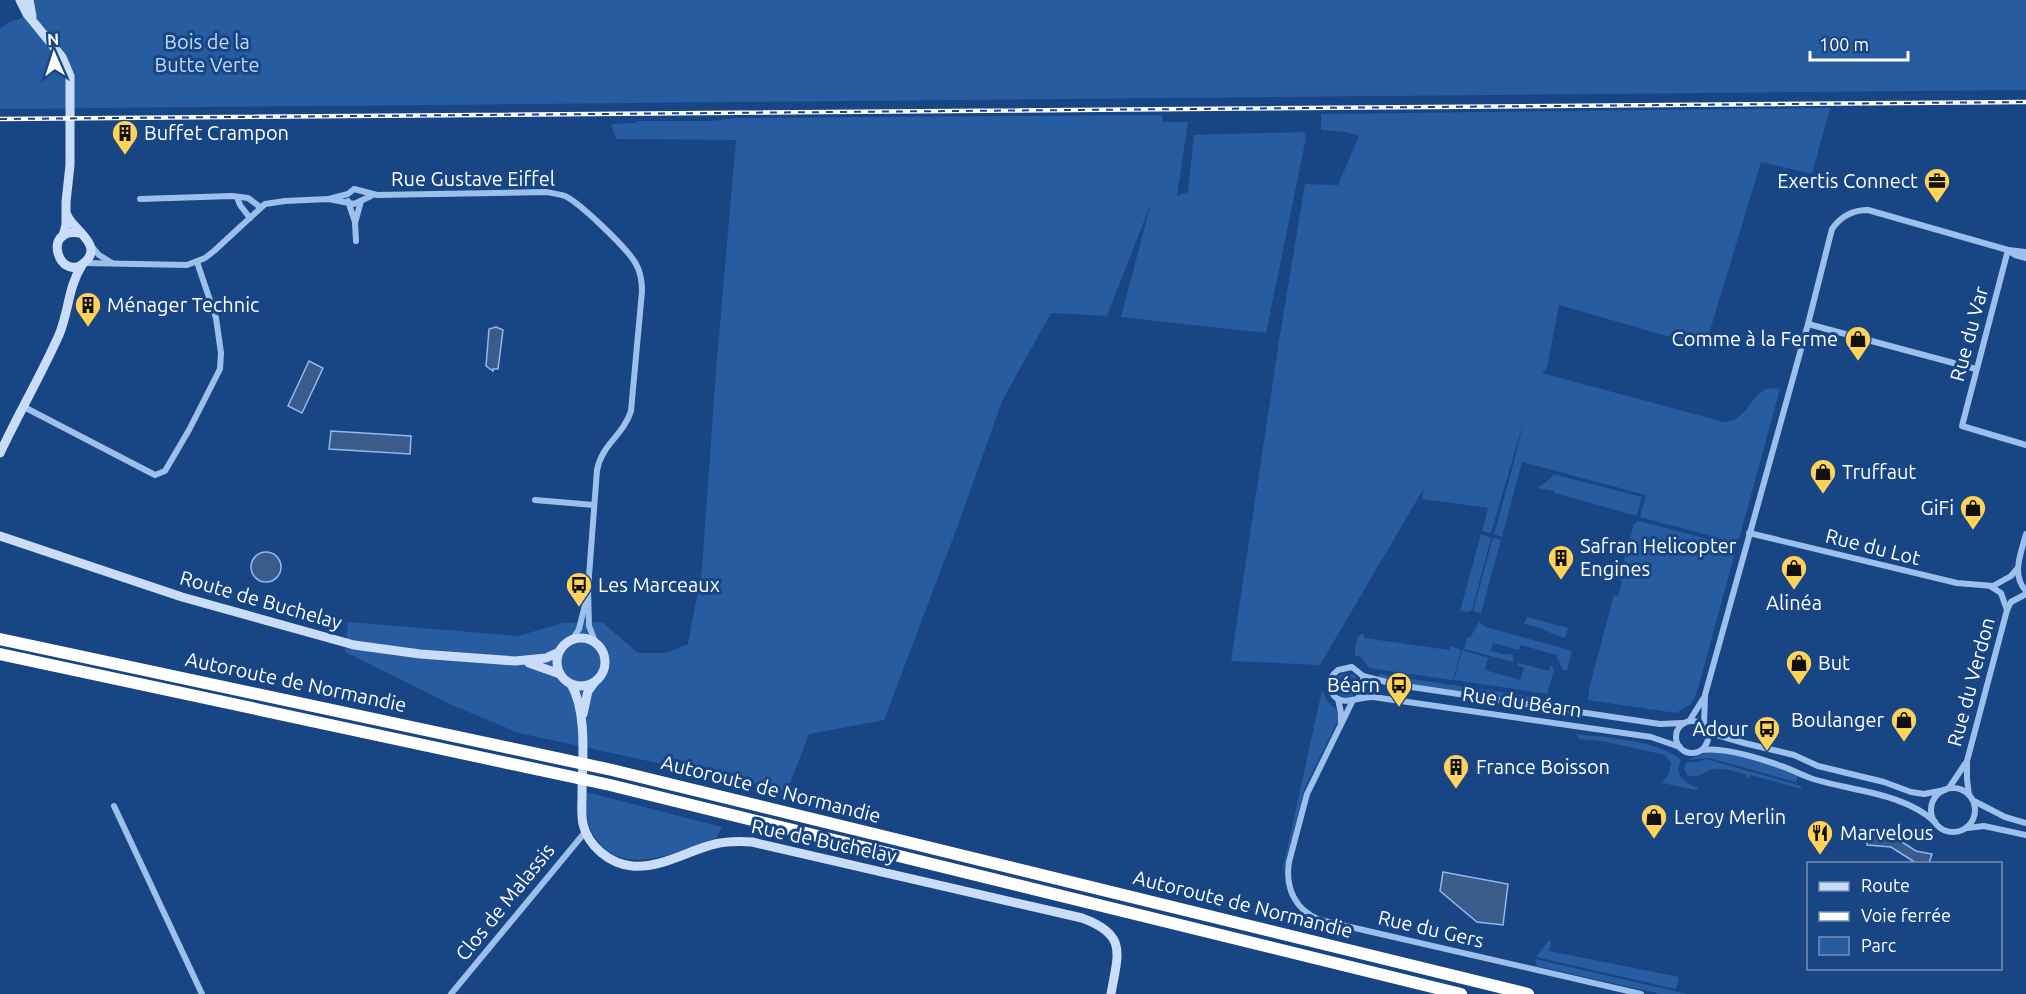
<svg xmlns="http://www.w3.org/2000/svg" width="2026" height="994" viewBox="0 0 2026 994" font-family="Ubuntu,sans-serif">
<style>
.green{fill:#275ca1}
.water{fill:#3b5c8a;stroke:#8fbaef;stroke-width:1.5}
.lines{fill:none;stroke-linecap:round;stroke-linejoin:round}
.street{stroke:#9dbfec;stroke-width:6}
.secondary{stroke:#c9ddf9;stroke-width:9}
.highway{stroke:#fff;stroke-width:12}
.rail-casing{stroke:#fff;stroke-width:4.5}
.rail{stroke:#184583;stroke-width:2;stroke-dasharray:7;stroke-linecap:butt}
.labels{text-anchor:middle;stroke-width:6;stroke-linejoin:round;paint-order:stroke}
.park-label{font-size:20px;fill:#c2daf9;stroke:#184583}
.poi-label{font-size:20px;fill:#fff;stroke:#184583;text-anchor:start}
.street-label{font-size:20px;fill:#fff;stroke:#184583}
</style>
<rect width="100%" height="100%" fill="#184583"/>
<!-- green -->
<g class="green">
<polygon points="33,0 2026,0 2026,90 0,109 0,29 8,23 34,13"/>
<path d="M 1830,108 L 1812,174 L 1761,162 L 1705,347 L 1559,305 L 1547,368 L 1542,373 L 1724,422 C 1754,420 1749,382 1780,389 L 1739,539 L 1730,541 L 1640,517 L 1646,495 L 1522,462 L 1502,537 L 1494,534 L 1513,466 L 1524,420 L 1491,533 L 1482,531 L 1488,508 L 1422,499 L 1424,488 L 1320,665 L 1231,661 L 1279,341 L 1305,184 L 1338,185 L 1359,136 L 1345,132 L 1321,130 L 1321,114 Z"/>
<polygon points="1162,115 1163,122 1188,122 1177,196 1188,192 1194,135 1304,132 1306,138 1266,333 1121,317 1151,203 1107,316 1051,313 1002,401 958,525 884,720 809,734 787,791 519,733 454,706 345,652 348,622 518,636 563,623 602,622 638,653 665,653 688,644 702,569 716,370 736,140 616,139 611,124 636,123 637,121 711,121 737,118"/>
<polygon points="1553,474 1642,497 1637,516 1555,493 1554,491 1538,488 1552,477"/>
<polygon points="1638,521 1731,545 1736,549 1697,692 1691,704 1676,713 1588,700 1589,689 1614,595 1618,596 1622,582 1619,578 1634,524"/>
<polygon points="1481,534 1491,538 1472,610 1468,612 1460,611"/>
<polygon points="1493,538 1501,540 1481,613 1473,611"/>
<path d="M 1527,617 L 1568,628 L 1565,638 C 1551,635 1539,625 1524,624 Z"/>
<polygon points="1479,622 1486,627 1572,651 1567,670 1563,670 1556,655 1521,645 1519,650 1493,643 1491,651 1507,655 1508,653 1513,655 1513,662 1464,649 1467,637 1470,638"/>
<path d="M 1362,634 L 1364,634 L 1364,638 L 1449,650 L 1451,646 L 1461,650 L 1453,680 L 1369,668 L 1361,657 L 1355,655 C 1355,648 1355,637 1362,634 Z"/>
<polygon points="1462,650 1503,662 1488,658 1485,670 1520,680 1524,668 1514,664 1517,665 1518,663 1548,671 1551,665 1554,670 1547,694 1454,680"/>
<circle cx="1347" cy="685" r="12"/>
<polygon points="1379,674 1546,699 1540,704 1393,683 1378,678"/>
<polygon points="1322,690 1327,701 1339,712 1339,719 1305,787 1283,873 1282,873"/>
<path d="M 1576,734 C 1607,738 1656,739 1681,760 C 1674,776 1684,783 1698,788 L 1697,790 L 1662,783 L 1669,773 L 1671,763 L 1665,755 L 1602,741 L 1579,739 Z"/>
<path d="M 1712,751 C 1738,753 1775,764 1798,776 L 1796,782 L 1709,758 L 1687,760 Z"/>
<path d="M 1706,759 L 1801,786 L 1801,789 L 1751,775 L 1748,779 L 1745,774 C 1735,772 1720,766 1710,770 C 1701,774 1697,779 1687,775 L 1684,768 L 1686,762 L 1698,762 Z"/>
<path d="M 586,792 L 722,827 L 716,838 C 679,850 627,879 597,840 C 586,826 585,810 586,792 Z"/>
<polygon points="1549,940 1551,941 1549,951 1679,977 1676,989 1536,957"/>
<polygon points="1535,959 1687,994 1661,994 1537,966"/>
</g>
<!-- water -->
<g class="water">
<polygon points="496,327 503,330 498,369 493,369 493,371 486,366 489,329"/>
<polygon points="309,361 323,368 302,413 288,406"/>
<polygon points="331,431 411,436 410,454 329,449"/>
<circle cx="266" cy="567" r="15"/>
<polygon points="1880,831 1888,833 1916,851 1932,854 1929,863 1916,863 1891,847 1867,845 1867,836 1870,832"/>
<polygon points="1443,872 1508,884 1503,925 1477,922 1440,891"/>
</g>
<g class="lines">
<!-- street -->
<g class="street">
<polyline points="237,197 240,205 250,218"/>
<polyline points="140,199 232,196 248,198 260,207"/>
<path d="M 329,199 L 348,194 L 354,189 L 377,195 L 546,192 C 552,193 559,194 565,196 C 580,203 628,249 636,264 C 641,273 642,282 642,291 L 631,411 C 623,436 602,444 597,470 L 588,589 L 589,626 L 596,644"/>
<polyline points="348,201 355,222"/>
<polyline points="356,241 355,223 361,201"/>
<polyline points="92,247 99,255 112,263"/>
<polyline points="2008,250 1962,426 2026,445"/>
<polyline points="2009,251 2015,255 2026,258"/>
<polyline points="84,263 187,265 205,258 214,251 265,204 285,201 329,199 354,204 371,196"/>
<polyline points="1808,324 1976,369"/>
<polyline points="24,407 155,475 165,471 189,430 220,369 221,353 216,318 197,262"/>
<polyline points="535,500 594,505"/>
<polyline points="1749,533 1957,583 1993,586 2011,576 2017,569"/>
<path d="M 2026,534 C 2021,553 2011,575 2026,591"/>
<polyline points="1990,586 2001,593 2007,610"/>
<polyline points="572,640 579,629 586,601"/>
<polyline points="1363,676 1398,685 1660,724 1683,723"/>
<path d="M 1358,698 L 1364,688 L 1363,676 L 1352,667 L 1338,670 C 1333,674 1329,680 1330,687 C 1335,711 1359,696 1373,697 L 1651,737 L 1680,747"/>
<polyline points="1338,699 1341,713 1341,723"/>
<path d="M 1353,700 L 1307,794 L 1289,862 C 1285,888 1295,910 1320,920 L 1641,994"/>
<polyline points="1690,720 1703,699"/>
<circle cx="1692" cy="737" r="16"/>
<path d="M 1704,725 L 1705,695 L 1808,324 L 1832,229 C 1841,216 1852,210 1868,210 L 2008,250 L 2026,252"/>
<polyline points="1708,730 1717,735 1744,743 1794,755 1818,766 1884,782 1911,792 1924,794 1945,790"/>
<path d="M 1702,750 C 1726,747 1765,760 1787,768 C 1796,772 1804,776 1813,779 C 1852,791 1904,793 1935,822"/>
<polyline points="1949,788 1965,764"/>
<circle cx="1953" cy="810" r="22"/>
<polyline points="1969,795 1967,779 1967,761 2007,610 2011,602 2026,594"/>
<polyline points="1974,801 2005,817 2026,823"/>
<polyline points="114,806 202,994"/>
<polyline points="1967,828 1984,826 2026,835"/>
<polyline points="451,994 586,831"/>
</g>
<!-- secondary -->
<g class="secondary">
<polyline points="20,0 27,14 62,57 70,76 70,165 66,202 66,225 63,236"/>
<polyline points="29,0 32,16"/>
<path d="M 67,215 C 73,230 104,245 85,262 C 60,285 40,226 80,233"/>
<path d="M 0,453 C 19,413 41,375 59,335 C 69,311 68,287 82,265"/>
<polyline points="0,536 182,597 354,645 420,654 515,661 546,658 559,652"/>
<circle cx="581" cy="662" r="24"/>
<polyline points="529,663 560,674"/>
<path d="M 571,684 C 588,713 582,763 582,796 C 582,805 581,815 583,824 C 588,846 610,864 632,866 C 660,869 689,850 715,844 C 728,841 739,841 752,842 L 1082,918 C 1128,935 1118,953 1111,994"/>
<polyline points="583,714 588,691 594,683"/>
</g>
<!-- highway -->
<g class="highway">
<polyline points="0,639 612,770 1528,994"/>
<polyline points="0,654 610,785 1461,994"/>
</g>
<!-- rail casing -->
<g class="rail-casing">
<polyline id="rail" points="0,119 2026,102"/>
</g>
<!-- rail -->
<use href="#rail" class="rail"/>
</g>
<!-- icons -->
<defs>
<g id="building-pin" transform="scale(1.35)"><path d="M0 17L-7.5 6A9.5 9.5 0 1 1 7.5 6Z" fill="#ffd258" stroke="#184583"/><path d="M-4-6H4V6H1V3H-1V6H-4ZM-2.5-4.3h1.7v1.8h-1.7ZM.8-4.3h1.7v1.8H.8ZM-2.5-1h1.7V.8h-1.7ZM.8-1h1.7V.8H.8Z" fill="#111"/></g>
<g id="office-pin" transform="scale(1.35)"><path d="M0 17L-7.5 6A9.5 9.5 0 1 1 7.5 6Z" fill="#ffd258" stroke="#184583"/><path d="M-6-3h4V-5.5h4V-3h4V5H-6ZM-1-4.5V-3h2v-1.5ZM-6 0V1H6V0Z" fill="#111"/></g>
<g id="shop-pin" transform="scale(1.35)"><path d="M0 17L-7.5 6A9.5 9.5 0 1 1 7.5 6Z" fill="#ffd258" stroke="#184583"/><path d="M-5-2.5h2.3a2.7 3.5 0 0 1 5.4 0H5L5.5 6h-11ZM-1.5-2.5h3a1.5 2.3 0 0 0-3 0Z" fill="#111"/></g>
<g id="bus-pin" transform="scale(1.35)"><path d="M0 17L-7.5 6A9.5 9.5 0 1 1 7.5 6Z" fill="#ffd258" stroke="#184583"/><path d="M-5-6H5V4H4V6H2V4H-2V6H-4V4H-5ZM-3.5-4V0h7V-4ZM-3.5 1.2v1.5H-2V1.2ZM2 1.2v1.5H3.5V1.2Z" fill="#111"/></g>
<g id="restaurant-pin" transform="scale(1.35)"><path d="M0 17L-7.5 6A9.5 9.5 0 1 1 7.5 6Z" fill="#ffd258" stroke="#184583"/><path d="M-5-6h1v4h1v-4h1v4h1v-4h1v5L-1.5 .5V6h-2V.5L-5-1ZM5-6V6H3V1.5H1.5Q1.5-4 5-6Z" fill="#111"/></g>
</defs>
<g fill-rule="evenodd">
<use href="#building-pin" x="125" y="133"/>
<use href="#office-pin" x="1937" y="181"/>
<use href="#building-pin" x="88" y="305"/>
<use href="#shop-pin" x="1858" y="339"/>
<use href="#shop-pin" x="1823" y="472"/>
<use href="#shop-pin" x="1973" y="508"/>
<use href="#building-pin" x="1561" y="558"/>
<use href="#shop-pin" x="1794" y="568"/>
<use href="#bus-pin" x="579" y="585"/>
<use href="#shop-pin" x="1799" y="663"/>
<use href="#bus-pin" x="1399" y="685"/>
<use href="#shop-pin" x="1904" y="720"/>
<use href="#bus-pin" x="1767" y="729"/>
<use href="#building-pin" x="1456" y="767"/>
<use href="#shop-pin" x="1654" y="817"/>
<use href="#restaurant-pin" x="1820" y="833"/>
</g>
<g class="labels">
<!-- park labels -->
<g class="park-label">
<text x="207" y="49">Bois de la<tspan x="207" dy="23">Butte Verte</tspan></text>
</g>
<!-- poi labels -->
<g class="poi-label">
<text x="144" y="140">Buffet Crampon</text>
<text x="1918" y="188" text-anchor="end">Exertis Connect</text>
<text x="107" y="312">Ménager Technic</text>
<text x="1838" y="346" text-anchor="end">Comme à la Ferme</text>
<text x="1842" y="479">Truffaut</text>
<text x="1954" y="515" text-anchor="end">GiFi</text>
<text x="1580" y="553">Safran Helicopter<tspan x="1580" dy="23">Engines</tspan></text>
<text x="598" y="592">Les Marceaux</text>
<text x="1794" y="610" text-anchor="middle">Alinéa</text>
<text x="1818" y="670">But</text>
<text x="1380" y="692" text-anchor="end">Béarn</text>
<text x="1884" y="727" text-anchor="end">Boulanger</text>
<text x="1748" y="736" text-anchor="end">Adour</text>
<text x="1476" y="774">France Boisson</text>
<text x="1674" y="824">Leroy Merlin</text>
<text x="1840" y="840">Marvelous</text>
</g>
<!-- street labels -->
<g class="street-label">
<text x="473" y="186">Rue Gustave Eiffel</text>
<text transform="translate(1969 334) rotate(-75)" y="7">Rue du Var</text>
<text transform="translate(1873 547) rotate(14)" y="7">Rue du Lot</text>
<text transform="translate(261 600) rotate(16)" y="7">Route de Buchelay</text>
<text transform="translate(296 682) rotate(12)" y="7">Autoroute de Normandie</text>
<text transform="translate(1971 682) rotate(-75)" y="7">Rue du Verdon</text>
<text transform="translate(1522 702) rotate(8)" y="7">Rue du Béarn</text>
<text transform="translate(771 789) rotate(14)" y="7">Autoroute de Normandie</text>
<text transform="translate(824 841) rotate(12)" y="7">Rue de Buchelay</text>
<text transform="translate(505 902) rotate(-51)" y="7">Clos de Malassis</text>
<text transform="translate(1243 904) rotate(14)" y="7">Autoroute de Normandie</text>
<text transform="translate(1431 929) rotate(13)" y="7">Rue du Gers</text>
</g>
</g>
<!-- legend -->
<rect x="1807" y="862" width="195" height="108" fill="#184583" stroke="#748fb5" stroke-width="1.5"/>
<rect x="1819" y="882" width="30" height="9" fill="#c9ddf9" stroke="#748fb5" stroke-width="1.5"/>
<text x="1861" y="892" font-size="18" fill="#ffffff">Route</text>
<rect x="1819" y="912" width="30" height="9" fill="#ffffff" stroke="#748fb5" stroke-width="1.5"/>
<text x="1861" y="922" font-size="18" fill="#ffffff">Voie ferrée</text>
<rect x="1819" y="937" width="30" height="18" fill="#275ca1" stroke="#748fb5" stroke-width="1.5"/>
<text x="1861" y="952" font-size="18" fill="#ffffff">Parc</text>
<!-- north arrow -->
<g transform="translate(54 54) rotate(357)" stroke="#184583" stroke-width="4.5" paint-order="stroke">
<path d="M0-4.5L10 22L0 15L-10 22Z" fill="#ffffff"/>
<text y="-9" font-size="16" font-weight="bold" text-anchor="middle" fill="#ffffff">N</text>
</g>
<!-- scale -->
<path d="M1810 51v9h98v-9" fill="none" stroke="#ffffff" stroke-width="3"/>
<text x="1819" y="51" font-size="18" fill="#ffffff" stroke="#184583" stroke-width="4.5" paint-order="stroke">100 m</text>
</svg>
